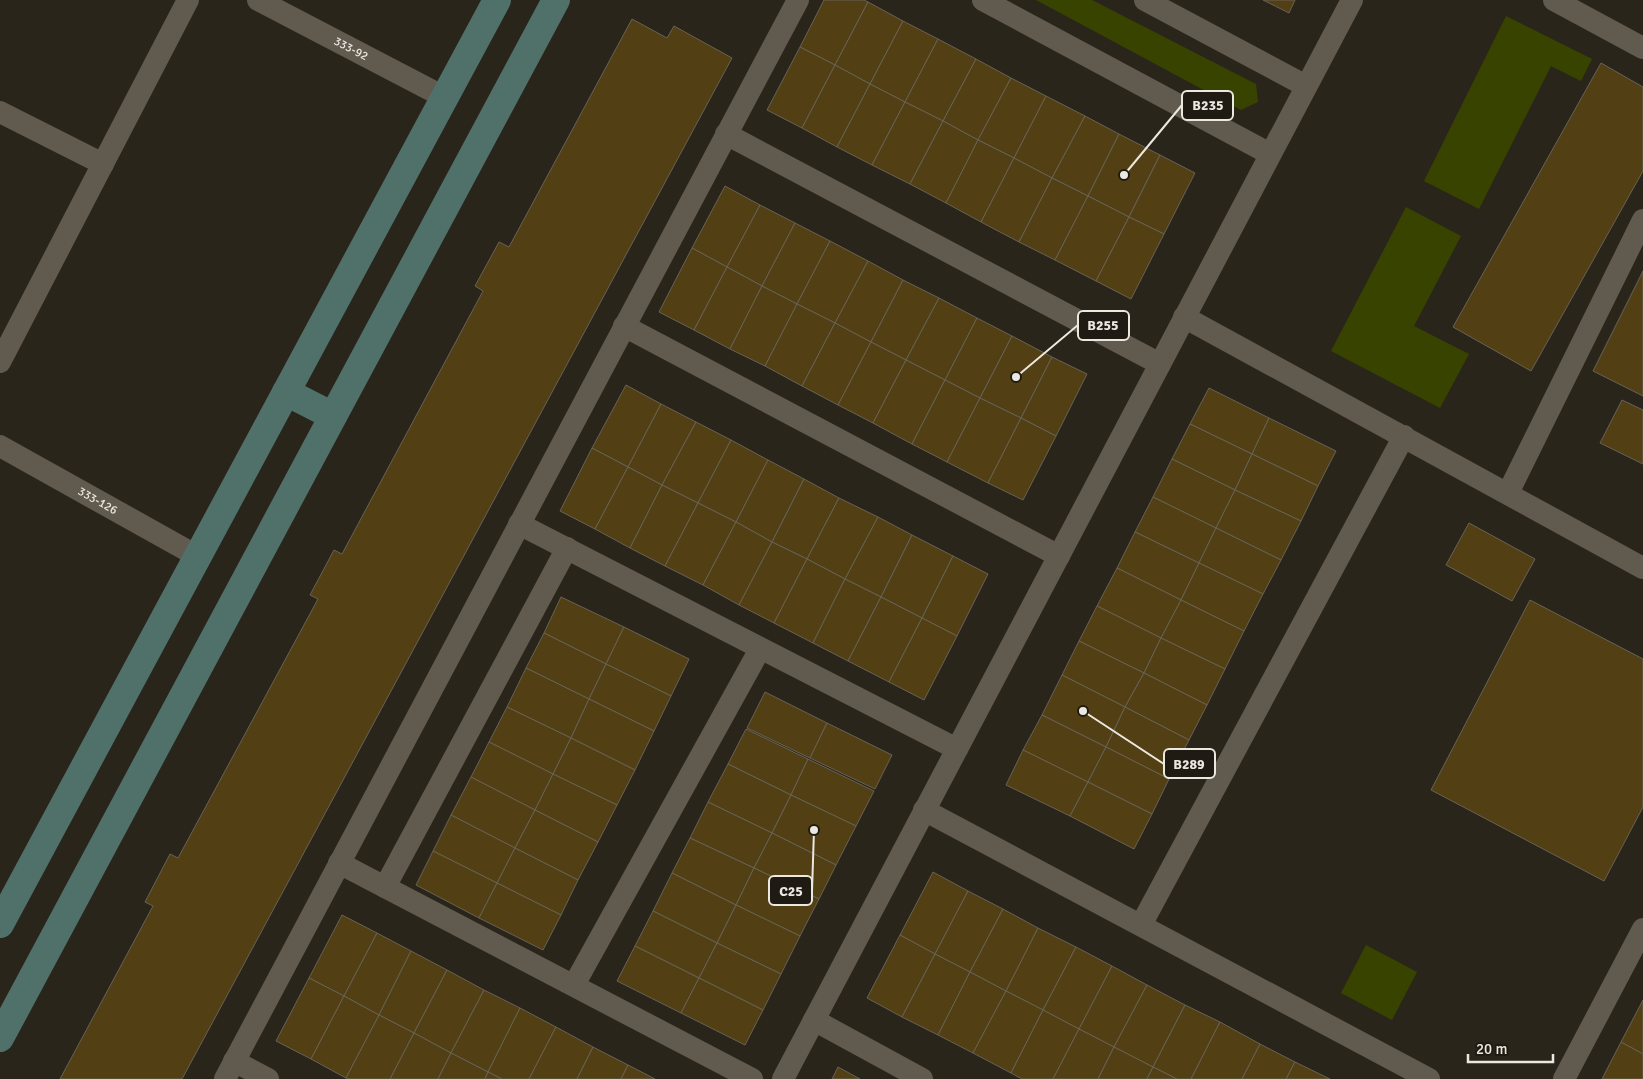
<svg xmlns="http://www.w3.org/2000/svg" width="1643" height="1079" viewBox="0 0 1643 1079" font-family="Signika,sans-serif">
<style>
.green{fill:#394300}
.building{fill:#523f13;stroke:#686357}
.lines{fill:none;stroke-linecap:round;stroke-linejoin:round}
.street{stroke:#605a4f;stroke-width:22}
.secondary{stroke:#50706a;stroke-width:28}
.labels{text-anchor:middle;stroke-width:5;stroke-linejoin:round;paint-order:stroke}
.street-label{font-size:12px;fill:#ebe8e1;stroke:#201b12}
.leader{fill:none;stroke:#ebe8e1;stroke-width:2}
.callout-dot{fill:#ebe8e1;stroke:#201b12;stroke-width:2}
.callout{fill:#201b12;stroke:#ebe8e1;stroke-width:2}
.callout-label{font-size:14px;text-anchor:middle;font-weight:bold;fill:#ebe8e1}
</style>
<rect width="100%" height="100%" fill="#2a251b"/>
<!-- green -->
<g class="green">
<polygon points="1036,0 1092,0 1256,84 1258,102 1241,110"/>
<polygon points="1506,16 1592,59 1581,81 1551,66 1479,209 1424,181"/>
<polygon points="1406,207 1461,236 1414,326 1469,354 1440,408 1331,351"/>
<polygon points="1366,945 1417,972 1392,1020 1341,993"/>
</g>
<!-- building -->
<g class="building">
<polygon points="824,0 864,0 868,2 835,65 800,47"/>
<polygon points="1263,0 1295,0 1289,13"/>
<polygon points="868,2 903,21 870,84 835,65"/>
<polygon points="632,19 667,38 674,26 732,58 182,1079 60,1079 153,906 145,902 170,854 178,858 318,599 310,595 334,550 342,554 483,291 475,286 499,242 509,247"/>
<polygon points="903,21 938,39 905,102 870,84"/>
<polygon points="938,39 976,59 943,121 905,102"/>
<polygon points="800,47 835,65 802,128 767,110"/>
<polygon points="976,59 1011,78 978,140 943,121"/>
<polygon points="1601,63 1643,87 1643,171 1531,371 1453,327"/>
<polygon points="835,65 870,84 837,147 802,128"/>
<polygon points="1011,78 1046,96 1014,158 978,140"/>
<polygon points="870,84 905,102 872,165 837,147"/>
<polygon points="1046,96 1085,116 1052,178 1014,158"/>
<polygon points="905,102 943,121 910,184 872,165"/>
<polygon points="1085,116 1119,134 1088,196 1052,178"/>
<polygon points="943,121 978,140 946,203 910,184"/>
<polygon points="1119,134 1160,155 1129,217 1088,196"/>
<polygon points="978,140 1014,158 981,222 946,203"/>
<polygon points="1160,155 1195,173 1164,234 1129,217"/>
<polygon points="1014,158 1052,178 1019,242 981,222"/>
<polygon points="1052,178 1088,196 1055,260 1019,242"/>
<polygon points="725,186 760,205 727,267 692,248"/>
<polygon points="1088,196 1129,217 1096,281 1055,260"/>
<polygon points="760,205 795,223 762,286 727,267"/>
<polygon points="1129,217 1164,234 1131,299 1096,281"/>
<polygon points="795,223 830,241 797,304 762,286"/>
<polygon points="830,241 868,261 835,323 797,304"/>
<polygon points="692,248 727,267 694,330 659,312"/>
<polygon points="868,261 903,280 871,342 835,323"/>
<polygon points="727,267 762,286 730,349 694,330"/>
<polygon points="1643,271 1643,396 1593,371"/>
<polygon points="903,280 939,298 906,360 871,342"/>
<polygon points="762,286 797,304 765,366 730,349"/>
<polygon points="939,298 977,318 945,380 906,360"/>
<polygon points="797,304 835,323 802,386 765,366"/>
<polygon points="977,318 1012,336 980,398 945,380"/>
<polygon points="835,323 871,342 838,405 802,386"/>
<polygon points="1012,336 1052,357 1021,418 980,398"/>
<polygon points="871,342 906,360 873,423 838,405"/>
<polygon points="1052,357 1087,374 1056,436 1021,418"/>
<polygon points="906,360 945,380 912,444 873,423"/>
<polygon points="945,380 980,398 947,462 912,444"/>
<polygon points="626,385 661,404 628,467 592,448"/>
<polygon points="1209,388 1269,418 1252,454 1190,424"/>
<polygon points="980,398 1021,418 988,483 947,462"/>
<polygon points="1622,400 1643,410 1643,464 1600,443"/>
<polygon points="661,404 696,422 662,485 628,467"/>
<polygon points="1021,418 1056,436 1023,500 988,483"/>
<polygon points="1269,418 1336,451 1318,486 1252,454"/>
<polygon points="696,422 731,440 698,503 662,485"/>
<polygon points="1190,424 1252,454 1235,490 1172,459"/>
<polygon points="731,440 768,460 736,522 698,503"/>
<polygon points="592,448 628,467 595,529 560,511"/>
<polygon points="1252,454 1318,486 1301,521 1235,490"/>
<polygon points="1172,459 1235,490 1216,528 1153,497"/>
<polygon points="768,460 804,479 772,542 736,522"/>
<polygon points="628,467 662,485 630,548 595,529"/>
<polygon points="804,479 839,498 807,559 772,542"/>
<polygon points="662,485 698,503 665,566 630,548"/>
<polygon points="1235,490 1301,521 1281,560 1216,528"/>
<polygon points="1153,497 1216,528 1199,563 1135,532"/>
<polygon points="839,498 878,517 845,579 807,559"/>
<polygon points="698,503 736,522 703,585 665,566"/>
<polygon points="878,517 912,535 881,597 845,579"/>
<polygon points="736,522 772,542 739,605 703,585"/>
<polygon points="1469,523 1535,559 1512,601 1446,565"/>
<polygon points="1216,528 1281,560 1263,594 1199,563"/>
<polygon points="1135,532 1199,563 1181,600 1117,568"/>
<polygon points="912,535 953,556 922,618 881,597"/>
<polygon points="772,542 807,559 774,623 739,605"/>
<polygon points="953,556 988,574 957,636 922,618"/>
<polygon points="807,559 845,579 813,643 774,623"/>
<polygon points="1199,563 1263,594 1244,631 1181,600"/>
<polygon points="1117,568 1181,600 1161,638 1097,606"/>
<polygon points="845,579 881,597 848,661 813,643"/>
<polygon points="561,597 624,627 606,664 544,633"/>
<polygon points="881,597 922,618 889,682 848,661"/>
<polygon points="1181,600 1244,631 1225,669 1161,638"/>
<polygon points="1530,600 1643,659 1643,807 1604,881 1431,790"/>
<polygon points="1097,606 1161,638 1144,673 1079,641"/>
<polygon points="922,618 957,636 924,700 889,682"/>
<polygon points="624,627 689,659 671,696 606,664"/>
<polygon points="544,633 606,664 589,699 526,668"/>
<polygon points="1161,638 1225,669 1207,705 1144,673"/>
<polygon points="1079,641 1144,673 1125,707 1062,675"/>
<polygon points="606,664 671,696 654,731 589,699"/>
<polygon points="526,668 589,699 571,738 507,707"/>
<polygon points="1144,673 1207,705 1189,740 1125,707"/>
<polygon points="1062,675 1125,707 1106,747 1042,715"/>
<polygon points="765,692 827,723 810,758 747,728"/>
<polygon points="589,699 654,731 635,770 571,738"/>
<polygon points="507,707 571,738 553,774 489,742"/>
<polygon points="1125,707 1189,740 1169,779 1106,747"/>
<polygon points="1042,715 1106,747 1088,782 1023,750"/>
<polygon points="827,723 892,755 875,789 810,758"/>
<polygon points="746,729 808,759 791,795 728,764"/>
<polygon points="571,738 635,770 617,805 553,774"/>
<polygon points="489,742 553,774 535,810 471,777"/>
<polygon points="1106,747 1169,779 1152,814 1088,782"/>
<polygon points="1023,750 1088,782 1070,816 1006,785"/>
<polygon points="808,759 874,791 856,826 791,795"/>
<polygon points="728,764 791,795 772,833 708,802"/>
<polygon points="553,774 617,805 598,842 535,810"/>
<polygon points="471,777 535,810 515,848 451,815"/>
<polygon points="1088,782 1152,814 1134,849 1070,816"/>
<polygon points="791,795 856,826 836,865 772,833"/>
<polygon points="708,802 772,833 754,868 690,838"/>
<polygon points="535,810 598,842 578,880 515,848"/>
<polygon points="451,815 515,848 497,883 433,851"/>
<polygon points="772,833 836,865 819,899 754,868"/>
<polygon points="690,838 754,868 736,905 672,873"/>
<polygon points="515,848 578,880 561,915 497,883"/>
<polygon points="433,851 497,883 479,918 416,885"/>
<polygon points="754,868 819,899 800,936 736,905"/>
<polygon points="933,872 968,891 935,954 900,935"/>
<polygon points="672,873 736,905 717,943 653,911"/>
<polygon points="497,883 561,915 543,950 479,918"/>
<polygon points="968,891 1003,909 970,972 935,954"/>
<polygon points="736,905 800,936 781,974 717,943"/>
<polygon points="1003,909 1038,928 1006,991 970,972"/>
<polygon points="653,911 717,943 699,978 635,946"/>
<polygon points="342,915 377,933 344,996 309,978"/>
<polygon points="1038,928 1076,947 1043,1010 1006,991"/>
<polygon points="377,933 411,951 379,1015 344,996"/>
<polygon points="900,935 935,954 902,1017 867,998"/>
<polygon points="717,943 781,974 763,1010 699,978"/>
<polygon points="635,946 699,978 681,1013 617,981"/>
<polygon points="1076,947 1112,966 1079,1029 1043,1010"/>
<polygon points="411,951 447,970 414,1033 379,1015"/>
<polygon points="935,954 970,972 938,1035 902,1017"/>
<polygon points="1112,966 1147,985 1114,1047 1079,1029"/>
<polygon points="447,970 484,990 451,1053 414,1033"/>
<polygon points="970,972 1006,991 973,1053 938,1035"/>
<polygon points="309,978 344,996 311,1059 276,1041"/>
<polygon points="699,978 763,1010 745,1045 681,1013"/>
<polygon points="1147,985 1185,1005 1153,1067 1114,1047"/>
<polygon points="484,990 520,1008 488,1072 451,1053"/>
<polygon points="1006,991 1043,1010 1011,1073 973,1053"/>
<polygon points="344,996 379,1015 346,1078 311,1059"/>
<polygon points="1643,1000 1643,1054 1621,1042"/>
<polygon points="1185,1005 1220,1022 1191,1079 1177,1079 1153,1067"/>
<polygon points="520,1008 556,1027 529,1079 502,1079 488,1072"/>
<polygon points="1043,1010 1079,1029 1053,1079 1022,1079 1011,1073"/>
<polygon points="379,1015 414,1033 390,1079 349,1079 346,1078"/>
<polygon points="1220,1022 1260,1044 1242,1079 1191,1079"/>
<polygon points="556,1027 593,1047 577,1079 529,1079"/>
<polygon points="1079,1029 1114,1047 1098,1079 1053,1079"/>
<polygon points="414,1033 451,1053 438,1079 390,1079"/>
<polygon points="1621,1042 1643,1054 1643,1079 1602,1079"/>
<polygon points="1260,1044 1295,1062 1286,1079 1242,1079"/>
<polygon points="593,1047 628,1065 621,1079 577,1079"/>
<polygon points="1114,1047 1153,1067 1147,1079 1098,1079"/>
<polygon points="451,1053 488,1072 485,1079 438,1079"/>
<polygon points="1295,1062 1330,1079 1286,1079"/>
<polygon points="628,1065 655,1079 621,1079"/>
<polygon points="838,1067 860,1079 832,1079"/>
<polygon points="1153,1067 1177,1079 1147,1079"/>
<polygon points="488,1072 502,1079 485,1079"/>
</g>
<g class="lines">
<!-- street -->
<g class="street">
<path id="s1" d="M 258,0 L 444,97"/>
<polyline points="983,0 1270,154"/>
<polyline points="1145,0 1306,86"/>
<polyline points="1554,0 1643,48"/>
<polyline points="0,112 103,164"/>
<polyline points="726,134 1160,364"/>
<polyline points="1184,317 1643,568"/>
<polyline points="624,326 1059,556"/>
<polyline points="0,362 188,0"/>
<path id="s2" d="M 0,446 L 197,556"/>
<polyline points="1508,493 1643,220"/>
<polyline points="519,524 957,749"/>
<polyline points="924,810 1429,1079"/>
<polyline points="339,863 752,1079"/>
<polyline points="385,887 567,548"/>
<polyline points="1141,925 1404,436"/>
<polyline points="574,985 760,649"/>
<polyline points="814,1020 922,1079"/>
<polyline points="234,1061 268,1079"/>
<polyline points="225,1079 798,0"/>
<polyline points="783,1079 1352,0"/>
<polyline points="1564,1079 1643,929"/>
</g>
<!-- secondary -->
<g class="secondary">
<polyline points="286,392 333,416"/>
<polyline points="0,924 497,0"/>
<polyline points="0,1038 556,0"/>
</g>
</g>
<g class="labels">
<!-- street labels -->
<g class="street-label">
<text dy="4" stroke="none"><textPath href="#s1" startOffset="105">333-92</textPath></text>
<text dy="4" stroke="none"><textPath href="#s2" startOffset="112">333-126</textPath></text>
</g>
</g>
<!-- callouts -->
<path class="leader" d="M1124 175L1182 105M1016 377L1078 325M1083 711L1164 764M814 830L812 891"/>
<g class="callout-dot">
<circle cx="1124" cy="175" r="5"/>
<circle cx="1016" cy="377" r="5"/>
<circle cx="1083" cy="711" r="5"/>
<circle cx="814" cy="830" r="5"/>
</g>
<g class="callout">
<rect x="1182" y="91" width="51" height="29" rx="5"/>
<rect x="1078" y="311" width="51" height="29" rx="5"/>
<rect x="1164" y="749" width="51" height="29" rx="5"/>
<rect x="769" y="876" width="43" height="29" rx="5"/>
</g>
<g class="callout-label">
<text x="1208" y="110">B235</text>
<text x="1103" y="330">B255</text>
<text x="1189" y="769">B289</text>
<text x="791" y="896">C25</text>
</g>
<!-- scale -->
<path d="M1468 1054v8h85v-8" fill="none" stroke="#ebe8e1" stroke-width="2.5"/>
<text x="1476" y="1054" font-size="15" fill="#ebe8e1" stroke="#201b12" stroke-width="4" paint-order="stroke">20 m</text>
</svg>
